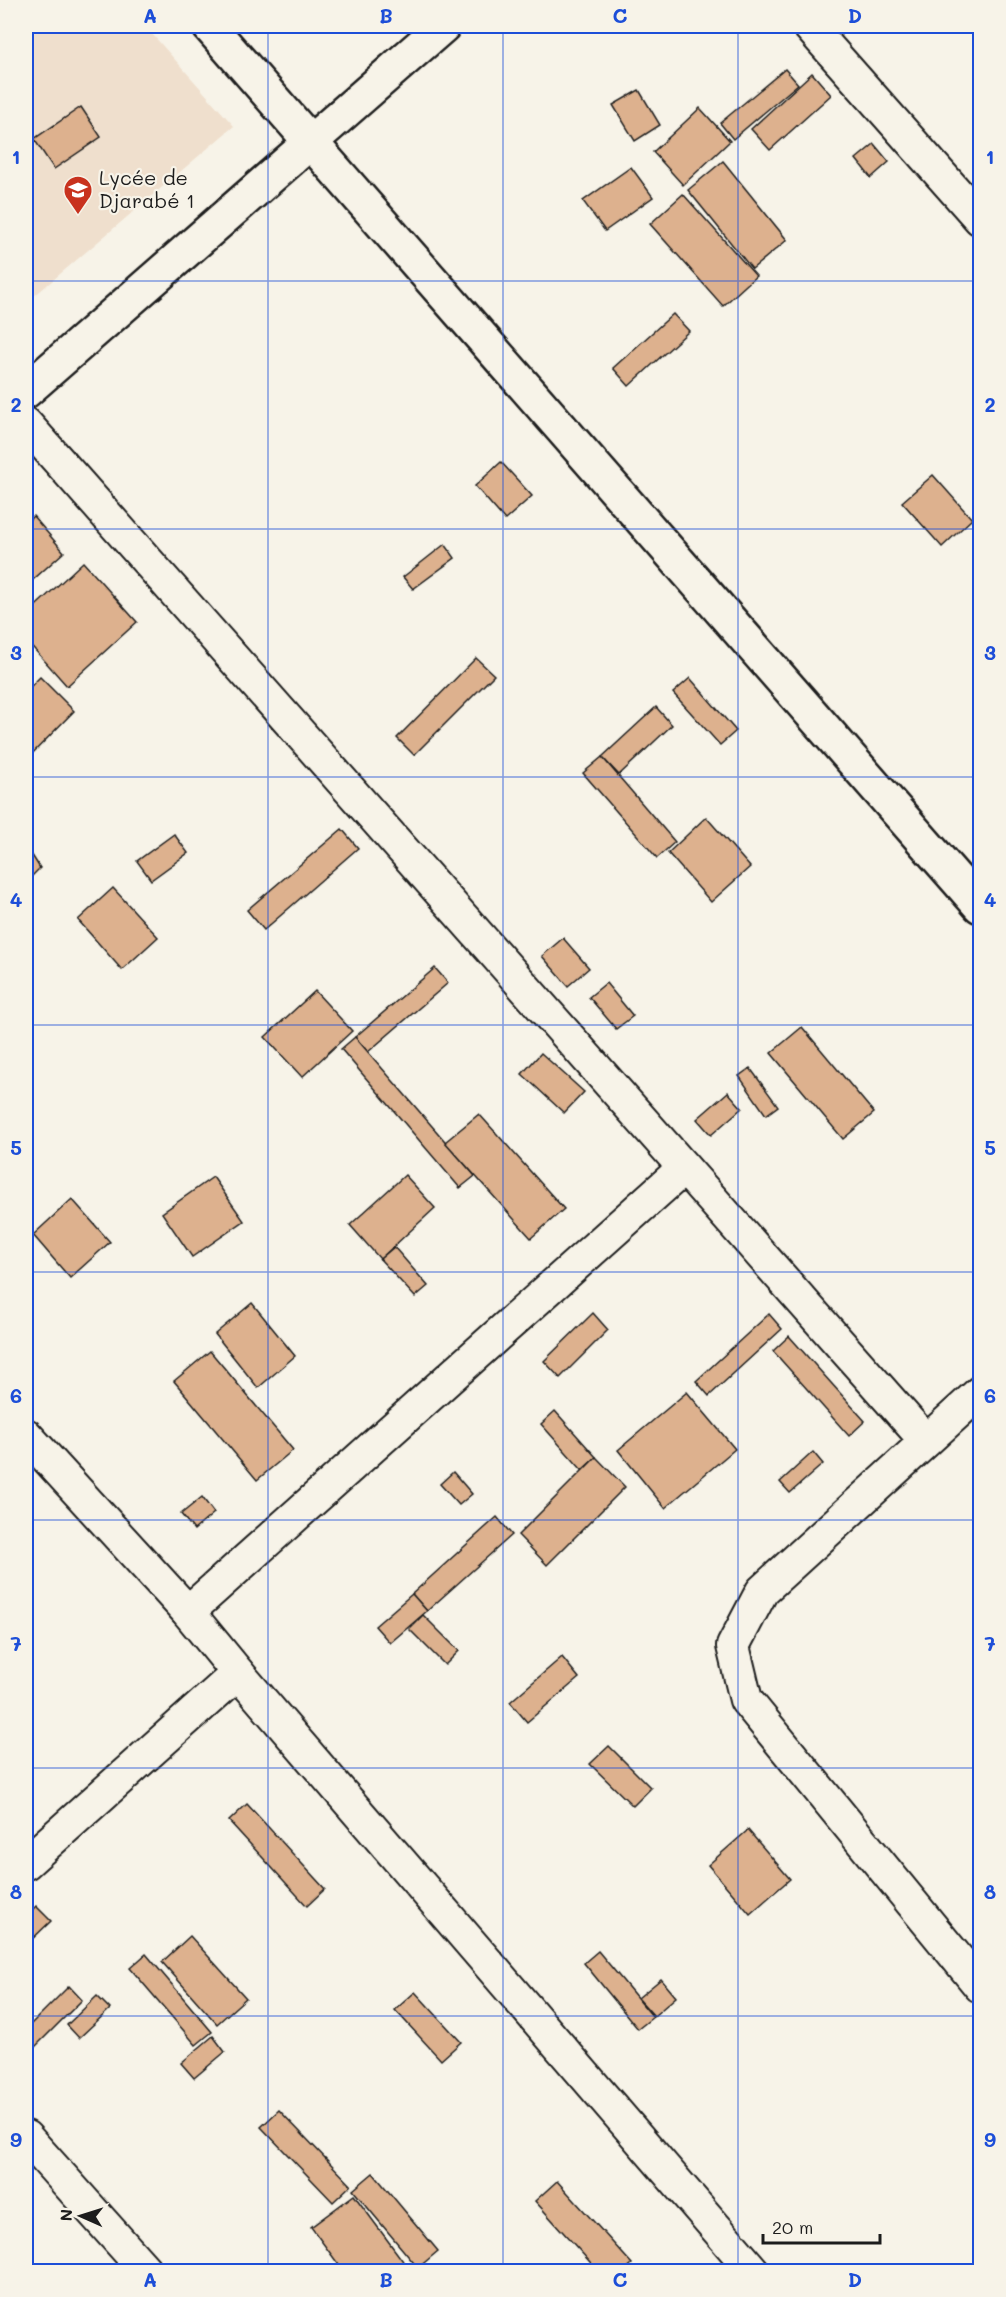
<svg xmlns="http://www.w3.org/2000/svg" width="1006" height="2297" viewBox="0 0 1006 2297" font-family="Mali,sans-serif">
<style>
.built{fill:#efdfcd}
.building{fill:#ddb18e;stroke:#1c1c1c;stroke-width:1.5}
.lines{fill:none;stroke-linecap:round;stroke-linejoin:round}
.minor-casing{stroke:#1c1c1c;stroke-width:36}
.tertiary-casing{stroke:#1c1c1c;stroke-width:38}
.minor{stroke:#f7f3e8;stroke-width:32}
.tertiary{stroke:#f7f3e8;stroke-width:33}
.grid{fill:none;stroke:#1d4ed8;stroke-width:1.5;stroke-opacity:0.55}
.labels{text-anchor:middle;stroke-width:4.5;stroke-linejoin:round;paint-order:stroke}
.poi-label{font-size:20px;fill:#1c1c1c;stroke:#f7f3e8;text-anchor:start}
.neatline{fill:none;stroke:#1d4ed8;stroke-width:2}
.grid-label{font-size:20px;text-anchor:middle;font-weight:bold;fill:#1d4ed8}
</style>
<rect width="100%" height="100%" fill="#f7f3e8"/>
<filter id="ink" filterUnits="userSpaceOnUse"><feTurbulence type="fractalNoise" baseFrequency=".0167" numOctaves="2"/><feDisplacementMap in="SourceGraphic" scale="12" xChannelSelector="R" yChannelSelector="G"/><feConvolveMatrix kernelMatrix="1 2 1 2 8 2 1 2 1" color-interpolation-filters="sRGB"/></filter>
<g filter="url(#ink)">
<!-- built -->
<polygon class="built" points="26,26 145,26 234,126 26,303"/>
<!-- building -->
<g class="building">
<polygon points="785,69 798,84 733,139 720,123"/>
<polygon points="812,73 831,95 770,150 751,129"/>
<polygon points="639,90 660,125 635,141 613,105"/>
<polygon points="81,107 101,137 54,169 34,139"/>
<polygon points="700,108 730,141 683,185 653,152"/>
<polygon points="874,144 889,162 871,178 856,159"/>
<polygon points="723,161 787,240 752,269 688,190"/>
<polygon points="631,167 653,197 605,231 583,201"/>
<polygon points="683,194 756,276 723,306 650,224"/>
<polygon points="673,314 689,331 629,386 613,368"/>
<polygon points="501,462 532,496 505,520 475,486"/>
<polygon points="933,475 972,519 942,547 902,502"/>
<polygon points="33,516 64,552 26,586 26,523"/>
<polygon points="445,544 455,558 413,589 403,577"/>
<polygon points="83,562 137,622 67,686 26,640 26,615"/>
<polygon points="476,658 494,675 414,755 397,738"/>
<polygon points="40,677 74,711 26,760 26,691"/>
<polygon points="690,678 736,731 720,745 673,693"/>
<polygon points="656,707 672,725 619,775 602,757"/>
<polygon points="602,757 675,842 657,858 583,773"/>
<polygon points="706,817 750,867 711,902 668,853"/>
<polygon points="342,829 358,848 264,930 247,910"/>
<polygon points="174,834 188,853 151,880 137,861"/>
<polygon points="28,849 40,868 26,882 26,852"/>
<polygon points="113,888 158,937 122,970 78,920"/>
<polygon points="563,938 589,968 568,986 542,956"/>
<polygon points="435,968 448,983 368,1052 355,1037"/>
<polygon points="606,983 633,1016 616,1029 589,997"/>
<polygon points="315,991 352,1031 302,1077 265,1037"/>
<polygon points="802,1027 874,1113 843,1139 771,1053"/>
<polygon points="355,1037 475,1176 460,1188 341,1049"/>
<polygon points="541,1053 584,1092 564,1113 522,1074"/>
<polygon points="750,1068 778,1106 766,1115 739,1076"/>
<polygon points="728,1092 742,1108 711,1135 697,1119"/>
<polygon points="479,1114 564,1209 531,1238 445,1142"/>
<polygon points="405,1175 435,1208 380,1259 350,1225"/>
<polygon points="213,1177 244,1221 192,1257 162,1213"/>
<polygon points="72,1199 110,1242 70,1278 33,1235"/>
<polygon points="394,1247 428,1286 415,1297 380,1259"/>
<polygon points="252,1303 295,1356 258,1388 215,1334"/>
<polygon points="593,1313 608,1330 560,1378 544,1361"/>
<polygon points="769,1314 782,1329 709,1396 696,1381"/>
<polygon points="789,1336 865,1421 849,1436 773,1351"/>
<polygon points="210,1351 293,1450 257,1480 174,1381"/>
<polygon points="687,1392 735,1449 665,1508 618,1450"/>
<polygon points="555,1411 596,1457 582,1470 541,1424"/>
<polygon points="813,1452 823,1464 790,1493 780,1482"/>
<polygon points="596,1457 625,1487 547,1565 518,1535"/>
<polygon points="453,1472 472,1494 459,1505 440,1484"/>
<polygon points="202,1497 214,1513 194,1530 181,1514"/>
<polygon points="497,1517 512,1535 427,1611 412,1594"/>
<polygon points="412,1594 427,1611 390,1643 375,1626"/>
<polygon points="423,1615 459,1651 445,1665 409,1629"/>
<polygon points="562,1657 579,1678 527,1722 510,1702"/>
<polygon points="609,1746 651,1788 633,1806 590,1764"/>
<polygon points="247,1804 325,1889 307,1906 229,1821"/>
<polygon points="748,1830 790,1879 750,1914 708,1865"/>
<polygon points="36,1906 51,1921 26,1945 26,1916"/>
<polygon points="190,1936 246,1998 217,2024 162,1962"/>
<polygon points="598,1951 653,2017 638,2029 584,1963"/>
<polygon points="146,1954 212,2032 196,2045 130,1968"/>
<polygon points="661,1979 676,1997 654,2016 638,1998"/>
<polygon points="69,1986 82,2000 31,2051 26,2045 26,2029"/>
<polygon points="415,1992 461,2042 441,2060 395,2010"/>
<polygon points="97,1996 110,2009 79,2038 67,2025"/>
<polygon points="213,2036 225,2052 194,2078 181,2063"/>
<polygon points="279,2110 351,2185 333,2202 261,2127"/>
<polygon points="373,2173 438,2251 418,2268 353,2190"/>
<polygon points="557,2181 632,2264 623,2272 599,2272 535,2201"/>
<polygon points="354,2195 411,2272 344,2272 311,2227"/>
</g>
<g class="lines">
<!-- minor casing -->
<g class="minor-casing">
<g id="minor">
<polyline points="809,26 980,219"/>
<polyline points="26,424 926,1441"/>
<polyline points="980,1392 762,1591 733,1646 746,1700 980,1986"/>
<polyline points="26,1435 188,1612 238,1673 754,2272"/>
<polyline points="188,1612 684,1168"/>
<polyline points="26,1863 238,1673"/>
<polyline points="26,2137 147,2272"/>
</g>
</g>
<!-- tertiary casing -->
<g class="tertiary-casing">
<g id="tertiary">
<polyline points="209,26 980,906"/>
<polyline points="26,391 443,26"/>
</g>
</g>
<!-- minor -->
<use href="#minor" class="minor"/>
<!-- tertiary -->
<use href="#tertiary" class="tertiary"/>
</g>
</g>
<!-- grid -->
<path class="grid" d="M 268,26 L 268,2272M 503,26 L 503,2272M 738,26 L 738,2272M 26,281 L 980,281M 26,529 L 980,529M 26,777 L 980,777M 26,1025 L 980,1025M 26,1272 L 980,1272M 26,1520 L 980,1520M 26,1768 L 980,1768M 26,2016 L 980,2016"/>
<!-- icons -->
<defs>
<g id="university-pin" transform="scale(1.5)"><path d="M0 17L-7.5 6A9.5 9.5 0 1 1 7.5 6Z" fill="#c8321e" stroke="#f7f3e8"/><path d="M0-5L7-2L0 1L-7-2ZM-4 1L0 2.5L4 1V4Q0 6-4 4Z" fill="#fff"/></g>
</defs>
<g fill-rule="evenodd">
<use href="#university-pin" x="78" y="190"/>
</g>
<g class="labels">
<!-- poi labels -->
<g class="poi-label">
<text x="99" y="185">Lycée de<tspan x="99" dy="23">Djarabé 1</tspan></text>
</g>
</g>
<!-- margin -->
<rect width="1006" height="2297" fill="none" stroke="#f7f3e8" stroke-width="66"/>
<!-- north arrow -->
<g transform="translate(81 2216) rotate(273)" stroke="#f7f3e8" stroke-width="4.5" paint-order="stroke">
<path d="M0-4.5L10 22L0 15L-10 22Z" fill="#1c1c1c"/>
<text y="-9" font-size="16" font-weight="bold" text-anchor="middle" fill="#1c1c1c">N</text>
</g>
<!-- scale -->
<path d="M763 2234v9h117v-9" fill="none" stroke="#1c1c1c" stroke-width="3"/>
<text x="772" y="2234" font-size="18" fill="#1c1c1c" stroke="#f7f3e8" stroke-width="4.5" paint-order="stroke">20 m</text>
<rect x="33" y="33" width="940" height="2231" class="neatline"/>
<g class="grid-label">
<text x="150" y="23">A</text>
<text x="386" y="23">B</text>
<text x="620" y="23">C</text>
<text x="855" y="23">D</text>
<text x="16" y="164">1</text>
<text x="990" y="164">1</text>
<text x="16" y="412">2</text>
<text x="990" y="412">2</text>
<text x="16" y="660">3</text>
<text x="990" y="660">3</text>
<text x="16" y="907">4</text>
<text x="990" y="907">4</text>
<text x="16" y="1155">5</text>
<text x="990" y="1155">5</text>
<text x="16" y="1403">6</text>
<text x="990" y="1403">6</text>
<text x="16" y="1651">7</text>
<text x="990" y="1651">7</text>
<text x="16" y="1899">8</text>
<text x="990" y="1899">8</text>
<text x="16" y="2147">9</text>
<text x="990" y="2147">9</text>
<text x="150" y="2287">A</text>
<text x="386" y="2287">B</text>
<text x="620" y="2287">C</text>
<text x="855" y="2287">D</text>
</g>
</svg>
